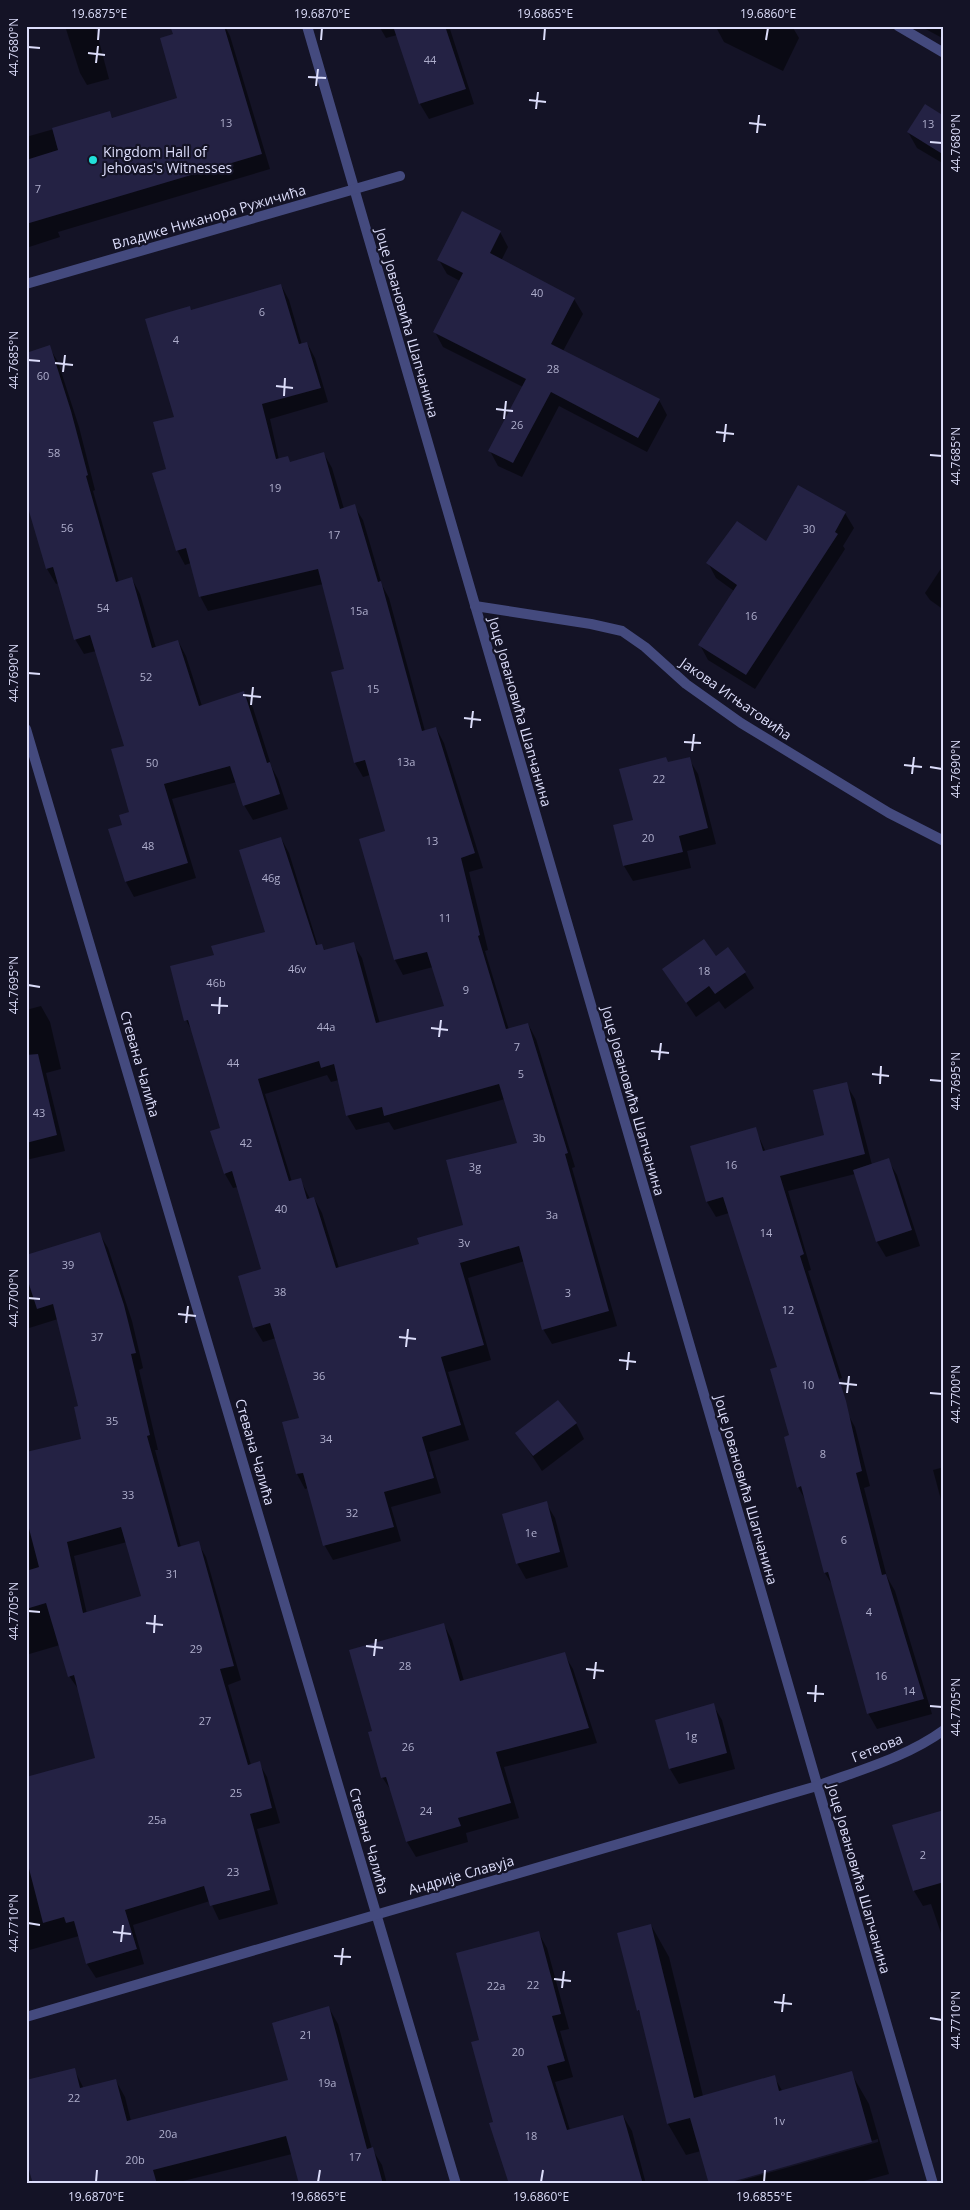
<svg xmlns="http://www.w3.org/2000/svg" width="970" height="2210" viewBox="0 0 970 2210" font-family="'Open Sans',sans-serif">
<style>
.shadow{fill:#0007;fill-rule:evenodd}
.building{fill:#242244;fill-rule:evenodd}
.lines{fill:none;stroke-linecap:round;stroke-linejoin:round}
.minor{stroke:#444a7e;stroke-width:10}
.ticks{fill:none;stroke:#dcddfa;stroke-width:2}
.poi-dot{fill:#22e0da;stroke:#141326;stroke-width:2}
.labels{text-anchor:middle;stroke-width:4.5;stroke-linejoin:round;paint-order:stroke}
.number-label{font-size:11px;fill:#aeaecc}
.poi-label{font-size:14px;fill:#dcddfa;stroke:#141326;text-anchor:start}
.street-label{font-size:14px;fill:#dcddfa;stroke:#141326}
.neatline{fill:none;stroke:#dcddfa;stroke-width:2}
.ticks-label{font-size:12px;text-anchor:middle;fill:#dcddfa}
</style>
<rect width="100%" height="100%" fill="#141326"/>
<!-- shadow -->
<g class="shadow">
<polygon points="65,26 95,26 109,79 87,85 80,73"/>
<polygon points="204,26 225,26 230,36 270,169 58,232 60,237 26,248 26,137 110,113 113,119 179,99"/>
<polygon points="379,26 449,26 474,104 429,119 420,104 397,35 386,38"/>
<polygon points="718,26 792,26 799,38 783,71 724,42 717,29"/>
<polygon points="920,26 944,26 944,39"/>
<polygon points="944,117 944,164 917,148 908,132"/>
<polygon points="500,232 508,247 501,261 574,299 583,314 563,351 659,400 667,415 647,452 559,406 522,477 498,466 490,451 523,387 443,347 435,332 460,281 447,274 439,260"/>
<path d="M 281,285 L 289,300 L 302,345 L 307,343 L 315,358 L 328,402 L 270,419 L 279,460 L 290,463 L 324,454 L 332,468 L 344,509 L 354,506 L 363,520 L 382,585 L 389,598 L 425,731 L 436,728 L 444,743 L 483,868 L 469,872 L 488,950 L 485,951 L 509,1030 L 528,1024 L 536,1039 L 575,1167 L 572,1168 L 617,1326 L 552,1344 L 543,1329 L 525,1261 L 468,1278 L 491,1360 L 448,1372 L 469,1440 L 429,1452 L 441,1493 L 391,1507 L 401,1541 L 333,1560 L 325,1546 L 308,1488 L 305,1489 L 297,1474 L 284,1423 L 300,1419 L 276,1338 L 263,1342 L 254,1327 L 263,1270 L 238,1187 L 233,1188 L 225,1174 L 222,1128 L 193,1033 L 186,1020 L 216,956 L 266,933 L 281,838 L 289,853 L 318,946 L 322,945 L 325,951 L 353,944 L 362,958 L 380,1024 L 445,1007 L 433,967 L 403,975 L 395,960 L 360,840 L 387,832 L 370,775 L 363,777 L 355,763 L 346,670 L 323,584 L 208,611 L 200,596 L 191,563 L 185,565 L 177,550 L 168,470 L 190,308 L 192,311 ZM 327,1075 L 331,1082 L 339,1080 L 347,1115 L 356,1130 L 389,1122 L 394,1130 L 505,1099 L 518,1144 L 464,1226 L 420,1245 L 339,1268 L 322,1213 L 314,1198 L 310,1199 L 300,1179 L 292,1182 L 265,1094 Z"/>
<polygon points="49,347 58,362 79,427 95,490 93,491 119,582 132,579 140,594 156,648 178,641 186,656 202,706 244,692 253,708 272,768 278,779 288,809 253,820 244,805 237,782 172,799 196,878 134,897 126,882 124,826 130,813 125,747 96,651 84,654 75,639 59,583 56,584 47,569 29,507"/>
<polygon points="845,513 854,528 843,546 845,549 755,689 708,660 700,645 734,591 716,578 708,563"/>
<polygon points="942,567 944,568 944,610 930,600 925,593"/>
<polygon points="689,759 698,774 716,844 687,851 691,868 633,881 624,866 614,826 635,821 669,763"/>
<polygon points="715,957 745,973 754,988 725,1009 719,1001 696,1017 664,970"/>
<polygon points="41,1006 50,1022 61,1069 46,1073 65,1151 26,1160 26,1010"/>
<polygon points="846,1084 855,1099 872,1165 888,1160 897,1175 920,1246 886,1257 877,1242 855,1174 788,1191 811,1270 808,1271 842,1378 791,1393 729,1213 716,1217 707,1202 692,1147 755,1129 766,1152 825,1136"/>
<path d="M 99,1233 L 108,1248 L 132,1321 L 143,1368 L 139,1370 L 158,1450 L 155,1450 L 181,1547 L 198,1543 L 206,1557 L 241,1680 L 228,1685 L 251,1765 L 259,1763 L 267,1777 L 280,1823 L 257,1829 L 278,1904 L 219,1920 L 210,1901 L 133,1925 L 144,1964 L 96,1978 L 87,1964 L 79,1936 L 26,1951 L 26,1779 L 97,1759 L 79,1690 L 69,1676 L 60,1645 L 26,1655 L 26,1454 L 83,1440 L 80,1407 L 58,1319 L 26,1329 L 26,1257 ZM 127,1542 L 143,1597 L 87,1614 L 74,1556 Z"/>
<polygon points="846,1411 855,1427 870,1486 864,1488 887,1577 895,1591 932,1714 877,1729 868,1713 834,1588 825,1573 807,1503 798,1487"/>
<polygon points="576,1423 584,1439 542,1471 517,1433"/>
<polygon points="944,1467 944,1511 933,1470"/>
<polygon points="546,1503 555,1518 568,1567 526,1579 517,1563"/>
<polygon points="444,1625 452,1640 464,1681 564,1654 573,1669 597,1743 504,1767 519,1818 466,1833 468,1842 416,1857 407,1842 392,1792 382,1777 374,1732"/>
<polygon points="713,1705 722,1720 735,1769 679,1784 670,1769 657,1721"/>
<polygon points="944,1811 944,1942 931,1904 923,1906 914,1891 894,1826"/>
<polygon points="651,1925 669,1957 703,2096 774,2077 783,2092 851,2073 869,2104 889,2174 853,2184 729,2184 878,2142 878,2139 720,2184 701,2151 686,2155 668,2124 643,2018 638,2010"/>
<polygon points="538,1932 547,1948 569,2029 560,2031 573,2077 555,2082 570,2130 623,2116 632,2131 646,2184 514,2184 495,2123 481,2040"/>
<polygon points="329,2008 338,2024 372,2149 382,2165 387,2184 300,2184 292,2154 171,2184 35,2184 74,2069 84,2089 116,2081 125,2097 131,2121 289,2081"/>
</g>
<!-- building -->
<g class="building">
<polygon points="170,26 224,26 262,154 26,224 26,160 58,150 52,128 110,111 112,118 177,98 160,38 173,34"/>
<polygon points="393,26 445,26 466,89 419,104"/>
<polygon points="925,104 944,116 944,155 907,132"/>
<polygon points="462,211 501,231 490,253 575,298 551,344 660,399 638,438 551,392 513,463 488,451 526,379 433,332 463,273 437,260"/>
<path d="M 281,284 L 299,344 L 307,342 L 321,388 L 262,404 L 276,459 L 288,456 L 290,462 L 324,452 L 340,509 L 355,504 L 378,582 L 381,581 L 422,731 L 436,727 L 475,853 L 461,858 L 480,935 L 478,936 L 506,1029 L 528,1023 L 568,1153 L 565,1154 L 609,1311 L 542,1330 L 519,1246 L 460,1263 L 484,1345 L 441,1357 L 461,1425 L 422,1437 L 434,1478 L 384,1492 L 394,1527 L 323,1546 L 303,1473 L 296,1474 L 282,1422 L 299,1418 L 270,1323 L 253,1328 L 238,1276 L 261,1269 L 232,1171 L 224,1174 L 210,1131 L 220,1128 L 188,1020 L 184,1021 L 170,966 L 214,955 L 211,946 L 265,932 L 239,850 L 281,837 L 316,945 L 322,944 L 324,950 L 354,942 L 376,1023 L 444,1006 L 427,952 L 394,960 L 359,839 L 385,831 L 365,760 L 354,763 L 331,672 L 344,669 L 318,569 L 199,597 L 186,548 L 176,551 L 152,473 L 166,469 L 153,422 L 174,417 L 145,319 L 190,306 L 191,310 ZM 319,1061 L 321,1068 L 334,1064 L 346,1116 L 382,1107 L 384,1116 L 499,1084 L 517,1143 L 446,1160 L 463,1225 L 417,1238 L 419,1244 L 336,1268 L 314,1197 L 307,1199 L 301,1178 L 289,1181 L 258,1079 Z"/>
<polygon points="50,345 71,411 88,475 86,476 116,582 132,577 152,648 178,640 199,706 244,691 267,763 270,762 280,794 243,806 230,766 164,784 188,863 125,882 108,829 122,825 119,815 129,812 111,749 124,746 90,635 74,640 53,567 46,569 26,501 26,353"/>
<polygon points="798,485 846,512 835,532 838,534 746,675 698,645 737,585 706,563 737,521 766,541"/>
<polygon points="666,757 668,762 690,757 708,828 679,836 683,852 623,866 613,825 633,820 619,769"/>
<polygon points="704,939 716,956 728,947 746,972 715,994 709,986 686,1003 662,969"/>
<polygon points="38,1054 57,1135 26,1143 26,1055"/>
<polygon points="847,1082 865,1154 780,1176 804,1254 800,1256 846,1401 862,1471 856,1473 882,1575 886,1574 924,1699 867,1714 828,1572 824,1573 801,1486 797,1488 784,1437 789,1435 770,1369 777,1367 723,1197 706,1202 690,1146 756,1127 763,1151 824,1135 813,1090"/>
<polygon points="889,1158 912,1230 876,1242 853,1170"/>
<path d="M 100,1232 L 124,1305 L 136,1353 L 131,1354 L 150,1435 L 147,1436 L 178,1547 L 199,1541 L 234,1666 L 220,1669 L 248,1765 L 260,1761 L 272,1808 L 250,1814 L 270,1890 L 210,1906 L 204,1886 L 125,1910 L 137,1949 L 86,1964 L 74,1921 L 66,1923 L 64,1917 L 43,1923 L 26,1857 L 26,1777 L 95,1758 L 74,1675 L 68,1677 L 46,1603 L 26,1609 L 26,1571 L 39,1567 L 26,1517 L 26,1452 L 81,1439 L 74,1407 L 78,1406 L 53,1304 L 37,1309 L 26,1275 L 26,1255 ZM 121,1527 L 141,1596 L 83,1613 L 67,1542 Z"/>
<polygon points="558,1400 577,1423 533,1456 515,1433"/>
<polygon points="547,1501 560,1552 516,1564 502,1514"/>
<polygon points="444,1623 460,1681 565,1652 589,1728 496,1752 511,1803 458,1818 461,1826 406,1842 386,1777 381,1778 368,1732 372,1731 349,1650"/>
<polygon points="714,1703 727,1753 669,1769 655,1720"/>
<polygon points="944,1810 944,1882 913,1891 892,1825"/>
<polygon points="651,1924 694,2098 775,2075 779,2091 852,2071 872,2142 724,2184 709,2184 690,2118 667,2124 639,2010 637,2011 617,1933"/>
<polygon points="539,1931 561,2014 552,2016 565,2061 547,2066 567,2130 623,2115 643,2184 509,2184 489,2123 493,2122 471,2042 479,2040 456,1953"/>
<polygon points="329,2006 367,2149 373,2147 383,2184 299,2184 286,2136 153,2170 157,2184 33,2184 26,2160 26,2080 75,2068 80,2088 116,2079 127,2121 288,2080 272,2023"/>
</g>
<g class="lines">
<!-- minor -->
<g class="minor">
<polyline points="307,26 933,2184"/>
<polyline points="898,26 944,53"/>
<polyline points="26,284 400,176"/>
<polyline points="475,606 591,624 622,631 645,647 686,684 741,723 889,813 944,841"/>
<polyline points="26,729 456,2184"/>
<path d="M 26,2017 L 817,1786 C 860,1770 907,1757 944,1730"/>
</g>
</g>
<!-- ticks -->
<path class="ticks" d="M 98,40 L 99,28M 321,40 L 322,28M 544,40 L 545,28M 766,40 L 768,28M 28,47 L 40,48M 88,53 L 105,55M 96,63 L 98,46M 308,77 L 326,78M 316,86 L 318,69M 529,100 L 546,102M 536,109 L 538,92M 749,123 L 766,125M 757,133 L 759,115M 930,142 L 942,143M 28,360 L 40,361M 55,363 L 73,365M 63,372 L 65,355M 276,386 L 293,388M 284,396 L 285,378M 496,409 L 513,411M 504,419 L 506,401M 716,432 L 734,434M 724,442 L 726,424M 930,455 L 942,456M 28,673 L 40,674M 243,695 L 261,697M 251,705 L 253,687M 464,718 L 481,720M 471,728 L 473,711M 684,742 L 701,743M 692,751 L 694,734M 904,765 L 922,767M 930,767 L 942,769M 912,774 L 914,757M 28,985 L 40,987M 211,1005 L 228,1006M 219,1014 L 220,997M 431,1028 L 448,1030M 439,1037 L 441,1020M 651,1051 L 669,1053M 659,1060 L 661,1043M 872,1074 L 889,1076M 930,1080 L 942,1081M 880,1084 L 881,1066M 28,1298 L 40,1299M 178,1314 L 196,1316M 186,1323 L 188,1306M 399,1337 L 416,1339M 406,1347 L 408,1329M 619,1360 L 636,1362M 627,1370 L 629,1352M 839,1383 L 857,1385M 847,1393 L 849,1376M 930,1393 L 942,1394M 28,1611 L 40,1612M 146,1623 L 163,1625M 154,1633 L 155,1615M 366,1646 L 383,1648M 374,1656 L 376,1639M 586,1669 L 604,1671M 594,1679 L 596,1662M 807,1693 L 824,1694M 815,1702 L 816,1685M 930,1706 L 942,1707M 28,1923 L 40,1925M 113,1932 L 131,1934M 121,1942 L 123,1925M 334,1956 L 351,1957M 341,1965 L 343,1948M 554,1979 L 571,1981M 562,1988 L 564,1971M 774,2002 L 792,2004M 782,2012 L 784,1994M 930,2018 L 942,2020M 96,2182 L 97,2170M 318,2182 L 320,2170M 541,2182 L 543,2170M 764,2182 L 765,2170"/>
<!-- markers -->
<circle class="poi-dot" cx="93" cy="160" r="5"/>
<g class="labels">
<!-- number labels -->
<g class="number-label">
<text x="430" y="64">44</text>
<text x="226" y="127">13</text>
<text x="928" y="128">13</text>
<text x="38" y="193">7</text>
<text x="537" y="297">40</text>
<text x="262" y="316">6</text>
<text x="176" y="344">4</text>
<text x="553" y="373">28</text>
<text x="43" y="380">60</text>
<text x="517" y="429">26</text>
<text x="54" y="457">58</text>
<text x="275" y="492">19</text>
<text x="67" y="532">56</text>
<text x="809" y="533">30</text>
<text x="334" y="539">17</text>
<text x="103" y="612">54</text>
<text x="359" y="615">15a</text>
<text x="751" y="620">16</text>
<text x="146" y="681">52</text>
<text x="373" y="693">15</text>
<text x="406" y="766">13a</text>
<text x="152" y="767">50</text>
<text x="659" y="783">22</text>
<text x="648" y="842">20</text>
<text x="432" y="845">13</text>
<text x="148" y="850">48</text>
<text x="271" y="882">46g</text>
<text x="445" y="922">11</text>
<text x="297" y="973">46v</text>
<text x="704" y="975">18</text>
<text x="216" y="987">46b</text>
<text x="466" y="994">9</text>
<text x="326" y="1031">44a</text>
<text x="517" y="1051">7</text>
<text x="233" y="1067">44</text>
<text x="521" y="1078">5</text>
<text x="39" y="1117">43</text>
<text x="539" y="1142">3b</text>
<text x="246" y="1147">42</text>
<text x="731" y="1169">16</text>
<text x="475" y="1171">3g</text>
<text x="281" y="1213">40</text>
<text x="552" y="1219">3a</text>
<text x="766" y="1237">14</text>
<text x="464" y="1247">3v</text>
<text x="68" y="1269">39</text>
<text x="280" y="1296">38</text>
<text x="568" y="1297">3</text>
<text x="788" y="1314">12</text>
<text x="97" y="1341">37</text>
<text x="319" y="1380">36</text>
<text x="808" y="1389">10</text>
<text x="112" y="1425">35</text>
<text x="326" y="1443">34</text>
<text x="823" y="1458">8</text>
<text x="128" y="1499">33</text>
<text x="352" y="1517">32</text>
<text x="531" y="1537">1e</text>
<text x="844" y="1544">6</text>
<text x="172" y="1578">31</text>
<text x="869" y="1616">4</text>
<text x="196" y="1653">29</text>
<text x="405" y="1670">28</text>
<text x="881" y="1680">16</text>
<text x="909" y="1695">14</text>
<text x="205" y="1725">27</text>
<text x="691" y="1740">1g</text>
<text x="408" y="1751">26</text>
<text x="236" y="1797">25</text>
<text x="426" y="1815">24</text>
<text x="157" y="1824">25a</text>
<text x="923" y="1859">2</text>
<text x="233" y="1876">23</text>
<text x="533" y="1989">22</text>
<text x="496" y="1990">22a</text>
<text x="306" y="2039">21</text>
<text x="518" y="2056">20</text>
<text x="327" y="2087">19a</text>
<text x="74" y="2102">22</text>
<text x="779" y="2125">1v</text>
<text x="168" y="2138">20a</text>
<text x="531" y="2140">18</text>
<text x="355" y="2161">17</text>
<text x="135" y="2164">20b</text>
</g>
<!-- poi labels -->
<g class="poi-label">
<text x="103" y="157">Kingdom Hall of<tspan x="103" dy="16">Jehovas's Witnesses</tspan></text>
</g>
<!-- street labels -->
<g class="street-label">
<text transform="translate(209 217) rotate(-16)" y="5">Владике Никанора Ружичића</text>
<text transform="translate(407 323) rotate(74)" y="5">Јоце Јовановића Шапчанина</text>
<text transform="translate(736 699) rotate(35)" y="5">Јакова Игњатовића</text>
<text transform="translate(520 712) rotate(74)" y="5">Јоце Јовановића Шапчанина</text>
<text transform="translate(140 1064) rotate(74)" y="5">Стевана Чалића</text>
<text transform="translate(633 1101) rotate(74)" y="5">Јоце Јовановића Шапчанина</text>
<text transform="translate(255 1452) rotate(74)" y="5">Стевана Чалића</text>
<text transform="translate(746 1490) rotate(74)" y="5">Јоце Јовановића Шапчанина</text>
<text transform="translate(877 1748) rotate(-22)" y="5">Гетеова</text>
<text transform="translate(369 1841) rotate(74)" y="5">Стевана Чалића</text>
<text transform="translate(461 1875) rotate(-16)" y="5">Андрије Славуја</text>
<text transform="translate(859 1879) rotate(74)" y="5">Јоце Јовановића Шапчанина</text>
</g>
</g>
<!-- border -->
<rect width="970" height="2210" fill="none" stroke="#141326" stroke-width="55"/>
<rect x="28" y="28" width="914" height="2154" class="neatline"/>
<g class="ticks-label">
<text x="99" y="18">19.6875°E</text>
<text x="322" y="18">19.6870°E</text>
<text x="545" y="18">19.6865°E</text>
<text x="768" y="18">19.6860°E</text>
<text transform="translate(14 47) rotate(-90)" y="4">44.7680°N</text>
<text transform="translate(956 143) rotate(-90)" y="4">44.7680°N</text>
<text transform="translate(14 360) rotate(-90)" y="4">44.7685°N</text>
<text transform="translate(956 456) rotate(-90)" y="4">44.7685°N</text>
<text transform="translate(14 673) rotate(-90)" y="4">44.7690°N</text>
<text transform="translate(956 769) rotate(-90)" y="4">44.7690°N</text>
<text transform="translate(14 985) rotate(-90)" y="4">44.7695°N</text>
<text transform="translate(956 1081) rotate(-90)" y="4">44.7695°N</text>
<text transform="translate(14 1298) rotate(-90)" y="4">44.7700°N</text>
<text transform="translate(956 1394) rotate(-90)" y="4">44.7700°N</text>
<text transform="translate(14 1611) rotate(-90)" y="4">44.7705°N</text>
<text transform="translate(956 1707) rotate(-90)" y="4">44.7705°N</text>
<text transform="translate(14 1923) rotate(-90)" y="4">44.7710°N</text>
<text transform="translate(956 2020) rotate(-90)" y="4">44.7710°N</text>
<text x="96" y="2201">19.6870°E</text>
<text x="318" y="2201">19.6865°E</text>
<text x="541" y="2201">19.6860°E</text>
<text x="764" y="2201">19.6855°E</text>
</g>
</svg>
